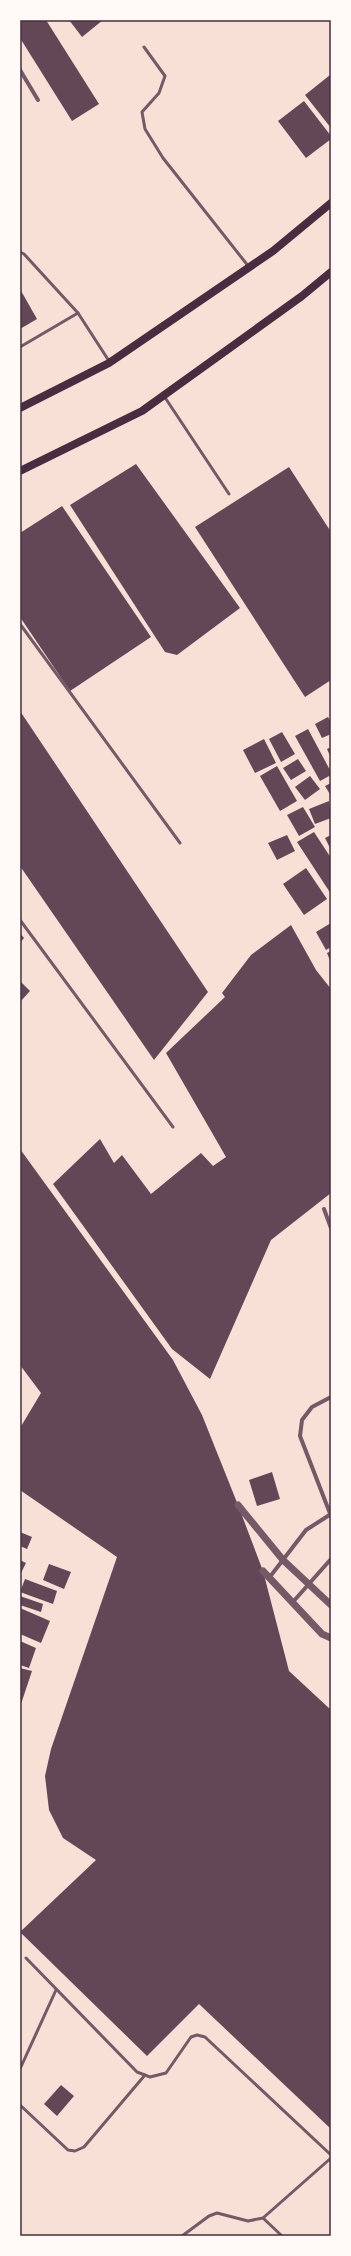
<svg xmlns="http://www.w3.org/2000/svg" width="351" height="2256" viewBox="0 0 351 2256" font-family="Rubik,sans-serif">
<style>
.building{fill:#644757}
.lines{fill:none;stroke-linecap:round;stroke-linejoin:round}
.service{stroke:#755966;stroke-width:3}
.minor{stroke:#755966;stroke-width:4}
.tertiary{stroke:#755966;stroke-width:7}
.secondary{stroke:#4a2c40;stroke-width:8}
.neatline{fill:none;stroke:#4a2c40;stroke-width:1.5}
</style>
<rect width="100%" height="100%" fill="#f7e1d7"/>
<!-- building -->
<g class="building">
<polygon points="20,20 46,20 99,104 72,121 20,38"/>
<polygon points="69,20 103,20 82,37"/>
<polygon points="330,75 331,76 331,128 305,95"/>
<polygon points="304,101 331,136 331,139 306,158 278,121"/>
<polygon points="20,289 37,319 20,329"/>
<polygon points="136,464 240,608 177,655 165,652 70,505"/>
<polygon points="289,467 331,532 331,680 305,697 195,527"/>
<polygon points="62,506 151,637 70,691 20,617 20,533"/>
<polygon points="20,711 208,992 154,1060 20,866"/>
<polygon points="328,717 331,722 331,734 322,738 315,724"/>
<polygon points="308,729 331,772 331,775 320,781 295,736"/>
<polygon points="282,732 295,754 281,762 269,739"/>
<polygon points="264,739 276,763 255,773 243,750"/>
<polygon points="331,747 331,758 327,749"/>
<polygon points="298,759 306,771 291,780 283,768"/>
<polygon points="277,766 297,801 280,811 260,776"/>
<polygon points="310,776 320,789 305,800 295,787"/>
<polygon points="331,783 331,796 325,786"/>
<polygon points="329,801 331,818 315,824 309,809"/>
<polygon points="303,807 315,827 299,836 287,815"/>
<polygon points="314,832 331,858 331,894 297,842"/>
<polygon points="287,835 295,851 277,860 268,843"/>
<polygon points="331,835 331,850 325,838"/>
<polygon points="306,868 327,899 304,915 283,884"/>
<polygon points="331,923 331,947 326,950 316,932"/>
<polygon points="291,925 316,970 331,989 331,1193 271,1240 210,1379 172,1349 53,1184 100,1139 114,1163 122,1155 151,1194 201,1153 213,1166 226,1157 166,1053 225,997 222,993 251,955"/>
<polygon points="20,933 24,938 20,943"/>
<polygon points="331,951 331,963 327,953"/>
<polygon points="20,981 30,991 20,1002"/>
<polygon points="20,1149 173,1360 202,1415 238,1505 263,1571 289,1671 331,1710 331,2129 199,2004 147,2056 20,1932 96,1860 63,1838 49,1810 45,1776 51,1749 117,1557 20,1490 20,1428 41,1393 20,1365"/>
<polygon points="272,1472 280,1499 257,1506 249,1480"/>
<polygon points="20,1532 32,1537 27,1549 20,1546"/>
<polygon points="20,1560 26,1563 20,1575"/>
<polygon points="49,1564 71,1572 64,1589 43,1580"/>
<polygon points="25,1579 57,1591 53,1604 20,1592"/>
<polygon points="20,1596 43,1604 41,1612 20,1605"/>
<polygon points="20,1608 50,1621 41,1643 20,1634"/>
<polygon points="20,1641 36,1648 29,1668 20,1665"/>
<polygon points="20,1668 32,1671 20,1707"/>
<polygon points="61,2085 74,2096 57,2116 44,2104"/>
</g>
<g class="lines">
<!-- service -->
<g class="service">
<polyline points="144,47 165,76 159,93 142,112 145,129 163,158 249,267"/>
<polyline points="20,252 24,254 78,313 109,361"/>
<polyline points="20,347 78,313"/>
<polyline points="164,396 229,494"/>
<polyline points="20,624 180,843"/>
<polyline points="20,920 173,1127"/>
<polyline points="26,1958 137,2072 150,2077 166,2073 191,2037 197,2035 205,2037 331,2155"/>
<polyline points="20,2069 56,1990"/>
<polyline points="20,2105 68,2150 75,2151 84,2147 145,2075"/>
<polyline points="263,2218 282,2236"/>
<polyline points="182,2236 209,2216 217,2213 248,2221 263,2218 331,2158"/>
</g>
<!-- minor -->
<g class="minor">
<polyline points="20,70 38,100"/>
<polyline points="324,1209 331,1228"/>
<polyline points="331,1397 312,1407 302,1420 300,1436 331,1516"/>
<polyline points="269,1578 306,1530 331,1514"/>
<polyline points="292,1603 331,1559"/>
</g>
<!-- tertiary -->
<g class="tertiary">
<polyline points="238,1505 283,1560 331,1605"/>
<polyline points="263,1571 322,1634 331,1638"/>
</g>
<!-- secondary -->
<g class="secondary">
<polyline points="20,408 109,363 273,251 331,203"/>
<polyline points="20,471 142,411 302,296 331,272"/>
</g>
</g>
<!-- border -->
<rect width="351" height="2256" fill="none" stroke="#fffaf5" stroke-width="42"/>
<rect x="21" y="21" width="309" height="2214" class="neatline"/>
</svg>
